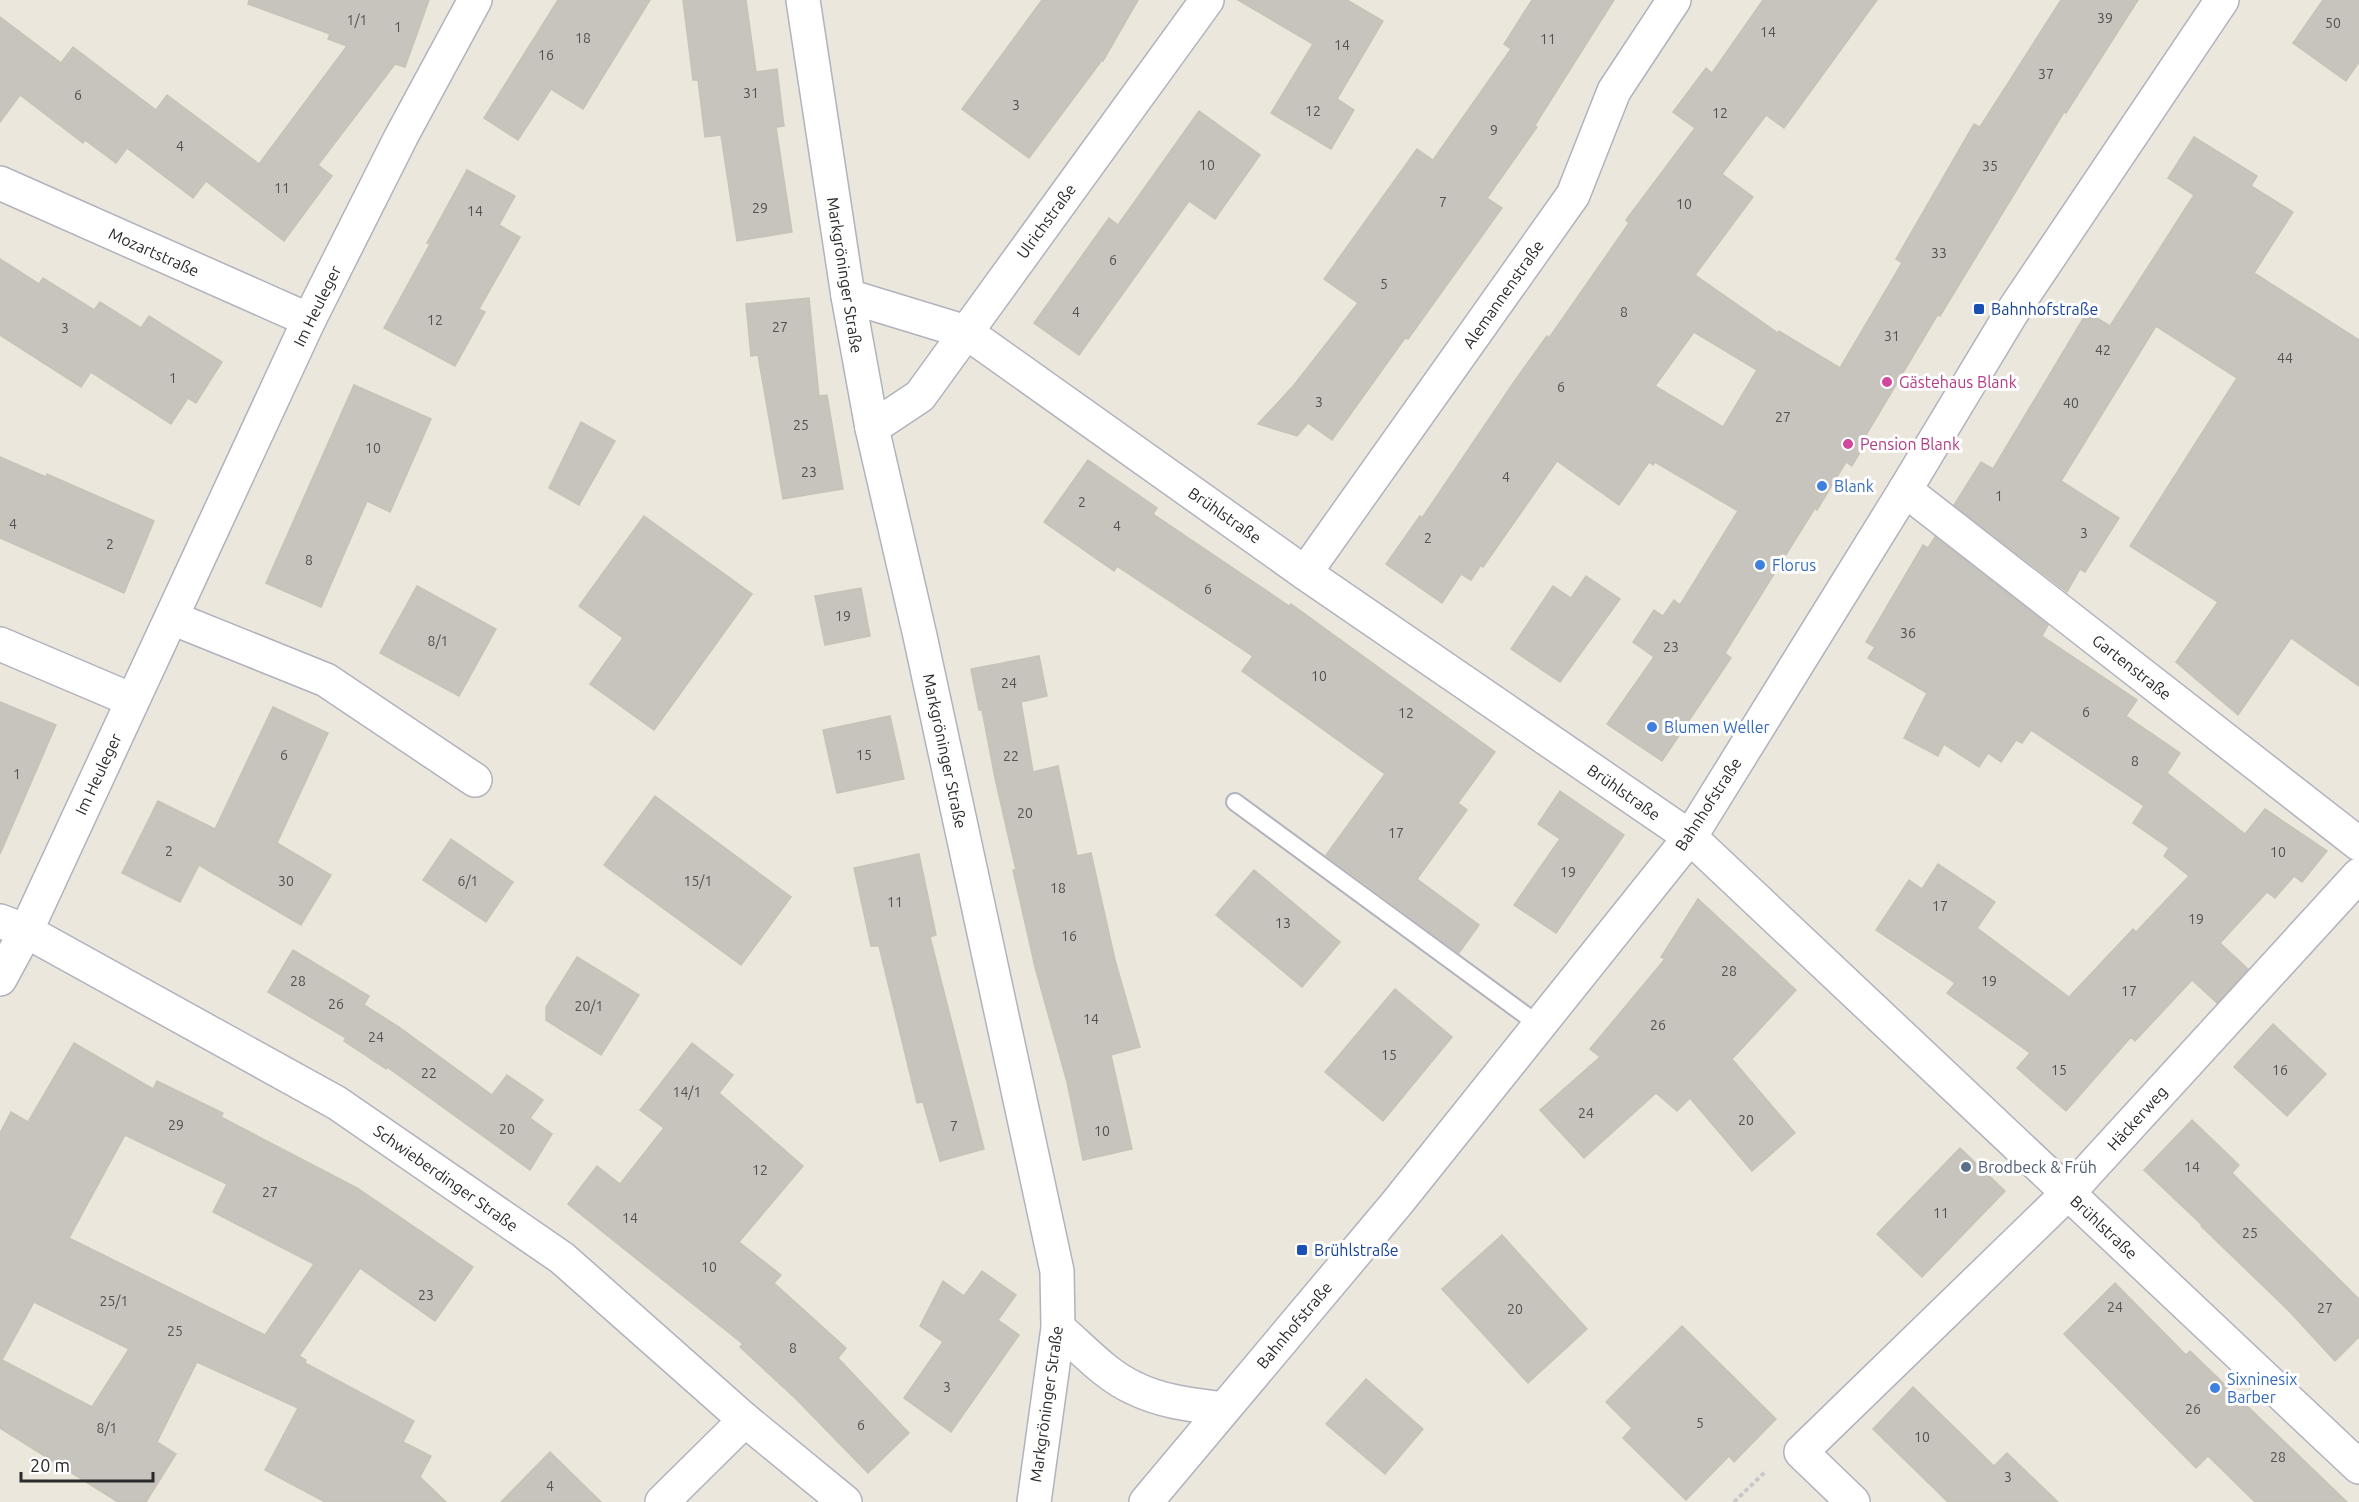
<svg xmlns="http://www.w3.org/2000/svg" width="2359" height="1502" viewBox="0 0 2359 1502" font-family="Ubuntu,sans-serif">
<style>
.building{fill:#c7c3bd;stroke:#c7c3b7;stroke-width:1.5;fill-rule:evenodd}
.lines{fill:none;stroke-linecap:round;stroke-linejoin:round}
.lane-casing{stroke:#b1b2be;stroke-width:20}
.street-casing{stroke:#b1b2be;stroke-width:36}
.secondary-casing{stroke:#b1b2be;stroke-width:36}
.path{stroke:#c8c8c8;stroke-width:4;stroke-dasharray:4.5 3;stroke-linecap:butt}
.lane{stroke:#fff;stroke-width:16}
.street{stroke:#fff;stroke-width:33}
.secondary{stroke:#fff;stroke-width:33}
.transit-dot{fill:#1a4fb4;stroke:#fff;stroke-width:2}
.hotel-dot{fill:#d1479c;stroke:#fff;stroke-width:2}
.shop-dot{fill:#3f7fe0;stroke:#fff;stroke-width:2}
.service-dot{fill:#5c6f8a;stroke:#fff;stroke-width:2}
.labels{text-anchor:middle;stroke-width:6;stroke-linejoin:round;paint-order:stroke}
.number-label{font-size:14px;fill:#525150}
.street-label{font-size:16px;fill:#2b2b2b;stroke:#fff}
.transit-label{font-size:16px;fill:#164399;stroke:#fff;text-anchor:start}
.hotel-label{font-size:16px;fill:#b23c85;stroke:#fff;text-anchor:start}
.shop-label{font-size:16px;fill:#366cbe;stroke:#fff;text-anchor:start}
.service-label{font-size:16px;fill:#4e5e75;stroke:#fff;text-anchor:start}
</style>
<rect width="100%" height="100%" fill="#ece7dd"/>
<!-- building -->
<g class="building">
<polygon points="249,0 429,0 405,67 395,64 318,165 332,176 284,241 206,181 193,198 127,148 116,163 85,140 83,143 20,95 0,122 0,17 61,63 73,47 156,110 167,95 259,164 347,46 328,39 330,34 248,4"/>
<polygon points="558,0 650,0 583,109 551,89 518,140 484,118"/>
<polygon points="683,0 746,0 756,72 777,69 784,126 776,127 792,232 737,241 721,135 705,137 698,80 693,80"/>
<polygon points="1042,0 1138,0 1103,61 1102,60 1029,158 962,109"/>
<polygon points="1238,0 1347,0 1383,21 1337,99 1354,110 1331,149 1271,113 1313,44"/>
<polygon points="1532,0 1614,0 1535,125 1537,127 1487,198 1502,208 1408,339 1405,338 1332,440 1308,423 1297,436 1258,424 1294,385 1358,303 1324,279 1417,149 1433,160 1511,49 1504,44"/>
<path d="M 1763,0 L 1877,0 L 1784,128 L 1766,115 L 1722,174 L 1753,197 L 1695,275 L 1778,333 L 1779,331 L 1840,368 L 1902,263 L 1896,259 L 1974,124 L 1980,127 L 2061,0 L 2138,0 L 2066,113 L 2064,112 L 1940,316 L 1938,314 L 1866,435 L 1869,437 L 1852,466 L 1846,462 L 1817,510 L 1815,508 L 1725,653 L 1731,658 L 1662,761 L 1607,724 L 1654,657 L 1633,642 L 1654,610 L 1663,616 L 1674,600 L 1680,605 L 1738,511 L 1655,462 L 1653,465 L 1649,462 L 1619,505 L 1557,461 L 1483,567 L 1481,565 L 1471,580 L 1461,574 L 1442,603 L 1386,564 L 1420,516 L 1422,518 L 1516,379 L 1547,336 L 1549,338 L 1629,223 L 1626,220 L 1695,128 L 1673,112 L 1706,68 L 1712,73 ZM 1694,332 L 1757,370 L 1723,427 L 1655,386 Z"/>
<polygon points="2323,0 2359,0 2359,62 2346,81 2293,43"/>
<polygon points="1199,111 1260,155 1215,219 1189,201 1079,355 1034,323 1109,218 1118,225"/>
<polygon points="2194,137 2257,176 2251,186 2293,212 2254,273 2359,340 2359,686 2291,638 2238,715 2176,662 2218,602 2130,546 2237,378 2156,326 2061,481 2119,518 2085,572 2080,569 2067,592 1954,505 1981,462 1993,469 2087,312 2110,326 2194,195 2168,178"/>
<polygon points="467,170 515,196 499,225 520,237 479,309 485,312 455,366 384,328 430,244 427,243"/>
<polygon points="0,259 39,284 43,278 94,310 100,302 141,328 149,316 222,362 196,403 188,398 171,424 91,372 81,387 0,335"/>
<polygon points="809,298 819,396 827,395 843,489 783,499 758,355 751,356 746,304"/>
<polygon points="354,385 431,419 390,512 367,501 321,607 266,583"/>
<polygon points="581,422 615,441 579,505 549,488"/>
<polygon points="0,457 46,477 47,474 154,521 124,593 0,538"/>
<polygon points="1088,460 1157,508 1153,514 1289,606 1291,604 1495,752 1458,803 1467,810 1417,879 1479,925 1459,953 1326,855 1385,774 1242,671 1253,656 1117,566 1114,571 1044,522"/>
<polygon points="644,516 752,594 654,730 590,684 623,638 579,606"/>
<polygon points="1935,537 2048,625 2042,636 2137,700 2126,716 2180,753 2167,773 2245,834 2265,809 2327,851 2302,882 2294,876 2275,898 2267,892 2220,943 2248,969 2217,1003 2192,980 2135,1041 2131,1037 2066,1111 2017,1068 2030,1053 1947,993 1955,983 1876,930 1909,880 1922,889 1938,864 1995,902 1977,928 2069,997 2133,929 2136,932 2189,876 2164,856 2169,848 2133,823 2144,806 2031,730 2022,743 2016,740 2001,762 1988,753 1979,767 1944,744 1938,756 1904,738 1927,693 1868,658 1875,647 1866,642 1923,545 1928,548"/>
<polygon points="1586,576 1620,599 1560,682 1511,649 1553,586 1571,598"/>
<polygon points="417,586 496,629 459,696 380,653"/>
<polygon points="861,588 870,636 825,645 815,596"/>
<polygon points="1039,656 1047,696 1021,702 1033,772 1058,766 1077,856 1091,853 1115,960 1140,1047 1111,1055 1132,1149 1083,1160 1067,1082 1035,967 1013,870 1016,870 995,778 982,710 979,710 971,669"/>
<polygon points="0,702 56,725 0,854"/>
<polygon points="273,707 328,733 277,843 331,875 301,925 199,865 180,902 122,873 158,801 215,829"/>
<polygon points="890,716 904,779 837,793 823,730"/>
<polygon points="1560,791 1624,835 1556,933 1514,905 1560,839 1538,824"/>
<polygon points="655,796 791,897 741,965 604,865"/>
<polygon points="451,839 513,882 486,922 423,880"/>
<polygon points="919,854 936,935 930,937 984,1149 940,1161 923,1102 917,1103 879,946 871,946 854,868"/>
<polygon points="1254,870 1340,942 1302,987 1216,915"/>
<polygon points="1698,899 1796,990 1732,1059 1795,1133 1752,1171 1690,1098 1677,1111 1656,1093 1584,1158 1540,1110 1600,1057 1590,1049 1665,959 1661,957"/>
<polygon points="293,950 369,996 364,1005 399,1027 492,1095 507,1075 543,1100 530,1118 552,1134 530,1170 387,1067 386,1069 344,1041 346,1038 268,992"/>
<polygon points="577,957 639,995 601,1055 546,1020 546,1007"/>
<polygon points="1395,989 1452,1037 1383,1121 1325,1072"/>
<polygon points="2273,1024 2326,1074 2287,1116 2234,1067"/>
<path d="M 74,1043 L 153,1089 L 157,1081 L 223,1113 L 221,1117 L 357,1188 L 473,1267 L 435,1321 L 360,1268 L 299,1356 L 306,1360 L 305,1363 L 414,1421 L 403,1442 L 431,1456 L 420,1477 L 446,1502 L 325,1502 L 265,1470 L 298,1408 L 197,1362 L 157,1442 L 176,1454 L 146,1502 L 118,1502 L 0,1428 L 0,1133 L 11,1112 L 28,1122 ZM 125,1135 L 227,1184 L 213,1212 L 314,1264 L 265,1335 L 69,1238 ZM 34,1302 L 129,1349 L 92,1407 L 2,1360 Z"/>
<polygon points="692,1043 733,1075 719,1093 803,1166 739,1242 781,1275 774,1283 846,1348 838,1358 909,1433 868,1473 796,1399 740,1347 743,1344 568,1204 597,1166 620,1184 664,1128 640,1110"/>
<polygon points="2192,1120 2239,1165 2232,1173 2359,1299 2359,1337 2335,1361 2289,1311 2201,1226 2202,1225 2144,1170"/>
<polygon points="1960,1148 2005,1191 1922,1277 1877,1234"/>
<polygon points="1502,1235 1587,1329 1528,1383 1442,1289"/>
<polygon points="982,1271 1016,1295 998,1320 1019,1335 951,1432 904,1398 943,1342 920,1326 943,1281 964,1296"/>
<polygon points="2115,1283 2186,1355 2190,1351 2347,1502 2255,1502 2208,1456 2196,1468 2064,1334"/>
<polygon points="1682,1326 1776,1419 1734,1462 1729,1456 1686,1500 1623,1438 1632,1428 1606,1402"/>
<polygon points="1366,1379 1423,1429 1385,1474 1326,1424"/>
<polygon points="1913,1387 1994,1466 2007,1453 2058,1502 1948,1502 1873,1429"/>
<polygon points="550,1452 601,1502 501,1502"/>
</g>
<g class="lines">
<!-- lane casing -->
<g class="lane-casing">
<polyline id="lane" points="1235,802 1539,1025"/>
</g>
<!-- street casing -->
<g class="street-casing">
<g id="street">
<polyline points="0,183 309,320"/>
<polyline points="848,296 966,332 1305,573 1690,837 2359,1467"/>
<polyline points="872,428 920,396 1207,0"/>
<polyline points="1905,490 2359,844"/>
<polyline points="1305,573 1573,195 1614,91 1674,0"/>
<polyline points="172,618 326,680 475,780"/>
<polyline points="0,644 132,700"/>
<polyline points="0,979 26,931 309,320 402,135 475,0"/>
<polyline points="662,1502 745,1420"/>
<polyline points="1853,1502 1801,1452 2068,1193 2359,875"/>
</g>
</g>
<!-- secondary casing -->
<g class="secondary-casing">
<g id="secondary">
<polyline points="803,0 848,296 872,428 920,636 1057,1271 1058,1328 1034,1502"/>
<polyline points="0,921 26,931 337,1103 562,1258 745,1420 845,1502"/>
<path d="M 1058,1328 C 1082,1348 1105,1375 1134,1388 C 1162,1402 1193,1405 1223,1409"/>
<polyline points="1146,1502 1397,1203 1690,837 1905,490 2011,314 2222,0"/>
</g>
</g>
<!-- path -->
<polyline class="path" points="1734,1502 1766,1471"/>
<!-- lane -->
<use href="#lane" class="lane"/>
<!-- street -->
<use href="#street" class="street"/>
<!-- secondary -->
<use href="#secondary" class="secondary"/>
</g>
<!-- markers -->
<g class="transit-dot">
<rect x="1973" y="303" width="12" height="12" rx="3"/>
<rect x="1296" y="1244" width="12" height="12" rx="3"/>
</g>
<g class="hotel-dot">
<circle cx="1887" cy="382" r="6"/>
<circle cx="1848" cy="444" r="6"/>
</g>
<g class="shop-dot">
<circle cx="1822" cy="486" r="6"/>
<circle cx="1760" cy="565" r="6"/>
<circle cx="1652" cy="727" r="6"/>
<circle cx="2215" cy="1388" r="6"/>
</g>
<circle class="service-dot" cx="1966" cy="1167" r="6"/>
<g class="labels">
<!-- number labels -->
<g class="number-label">
<text x="2105" y="23">39</text>
<text x="357" y="25">1/1</text>
<text x="2333" y="28">50</text>
<text x="398" y="32">1</text>
<text x="1768" y="37">14</text>
<text x="583" y="43">18</text>
<text x="1548" y="44">11</text>
<text x="1342" y="50">14</text>
<text x="546" y="60">16</text>
<text x="2046" y="79">37</text>
<text x="751" y="98">31</text>
<text x="78" y="100">6</text>
<text x="1016" y="110">3</text>
<text x="1313" y="116">12</text>
<text x="1720" y="118">12</text>
<text x="1494" y="135">9</text>
<text x="180" y="151">4</text>
<text x="1207" y="170">10</text>
<text x="1990" y="171">35</text>
<text x="282" y="193">11</text>
<text x="1443" y="207">7</text>
<text x="1684" y="209">10</text>
<text x="760" y="213">29</text>
<text x="475" y="216">14</text>
<text x="1939" y="258">33</text>
<text x="1113" y="265">6</text>
<text x="1384" y="289">5</text>
<text x="1076" y="317">4</text>
<text x="1624" y="317">8</text>
<text x="435" y="325">12</text>
<text x="780" y="332">27</text>
<text x="65" y="333">3</text>
<text x="1892" y="341">31</text>
<text x="2103" y="355">42</text>
<text x="2285" y="363">44</text>
<text x="173" y="383">1</text>
<text x="1561" y="392">6</text>
<text x="1319" y="407">3</text>
<text x="2071" y="408">40</text>
<text x="1783" y="422">27</text>
<text x="801" y="430">25</text>
<text x="373" y="453">10</text>
<text x="809" y="477">23</text>
<text x="1506" y="482">4</text>
<text x="1999" y="501">1</text>
<text x="1082" y="507">2</text>
<text x="13" y="529">4</text>
<text x="1117" y="531">4</text>
<text x="2084" y="538">3</text>
<text x="1428" y="543">2</text>
<text x="110" y="549">2</text>
<text x="309" y="565">8</text>
<text x="1208" y="594">6</text>
<text x="843" y="621">19</text>
<text x="1908" y="638">36</text>
<text x="438" y="646">8/1</text>
<text x="1671" y="652">23</text>
<text x="1319" y="681">10</text>
<text x="1009" y="688">24</text>
<text x="2086" y="717">6</text>
<text x="1406" y="718">12</text>
<text x="284" y="760">6</text>
<text x="864" y="760">15</text>
<text x="1011" y="761">22</text>
<text x="2135" y="766">8</text>
<text x="17" y="779">1</text>
<text x="1025" y="818">20</text>
<text x="1396" y="838">17</text>
<text x="169" y="856">2</text>
<text x="2278" y="857">10</text>
<text x="1568" y="877">19</text>
<text x="286" y="886">30</text>
<text x="468" y="886">6/1</text>
<text x="698" y="886">15/1</text>
<text x="1058" y="893">18</text>
<text x="895" y="907">11</text>
<text x="1940" y="911">17</text>
<text x="2196" y="924">19</text>
<text x="1283" y="928">13</text>
<text x="1069" y="941">16</text>
<text x="1729" y="976">28</text>
<text x="298" y="986">28</text>
<text x="1989" y="986">19</text>
<text x="2129" y="996">17</text>
<text x="336" y="1009">26</text>
<text x="589" y="1011">20/1</text>
<text x="1091" y="1024">14</text>
<text x="1658" y="1030">26</text>
<text x="376" y="1042">24</text>
<text x="1389" y="1060">15</text>
<text x="2059" y="1075">15</text>
<text x="2280" y="1075">16</text>
<text x="429" y="1078">22</text>
<text x="687" y="1097">14/1</text>
<text x="1586" y="1118">24</text>
<text x="1746" y="1125">20</text>
<text x="176" y="1130">29</text>
<text x="954" y="1131">7</text>
<text x="507" y="1134">20</text>
<text x="1102" y="1136">10</text>
<text x="2192" y="1172">14</text>
<text x="760" y="1175">12</text>
<text x="270" y="1197">27</text>
<text x="1941" y="1218">11</text>
<text x="630" y="1223">14</text>
<text x="2250" y="1238">25</text>
<text x="709" y="1272">10</text>
<text x="426" y="1300">23</text>
<text x="114" y="1306">25/1</text>
<text x="2115" y="1312">24</text>
<text x="2325" y="1313">27</text>
<text x="1515" y="1314">20</text>
<text x="175" y="1336">25</text>
<text x="793" y="1353">8</text>
<text x="947" y="1392">3</text>
<text x="2193" y="1414">26</text>
<text x="1700" y="1428">5</text>
<text x="861" y="1430">6</text>
<text x="107" y="1433">8/1</text>
<text x="1922" y="1442">10</text>
<text x="2278" y="1462">28</text>
<text x="2008" y="1482">3</text>
<text x="550" y="1491">4</text>
</g>
<!-- street labels -->
<g class="street-label">
<text transform="translate(1046 221) rotate(-54)" y="6">Ulrichstraße</text>
<text transform="translate(154 252) rotate(24)" y="6">Mozartstraße</text>
<text transform="translate(845 275) rotate(81)" y="6">Markgröninger Straße</text>
<text transform="translate(1503 294) rotate(-55)" y="6">Alemannenstraße</text>
<text transform="translate(317 306) rotate(-64)" y="6">Im Heuleger</text>
<text transform="translate(1225 515) rotate(35)" y="6">Brühlstraße</text>
<text transform="translate(2132 667) rotate(38)" y="6">Gartenstraße</text>
<text transform="translate(945 751) rotate(78)" y="6">Markgröninger Straße</text>
<text transform="translate(98 774) rotate(-65)" y="6">Im Heuleger</text>
<text transform="translate(1624 792) rotate(35)" y="6">Brühlstraße</text>
<text transform="translate(1708 804) rotate(-57)" y="6">Bahnhofstraße</text>
<text transform="translate(2137 1118) rotate(-48)" y="6">Häckerweg</text>
<text transform="translate(446 1178) rotate(35)" y="6">Schwieberdinger Straße</text>
<text transform="translate(2104 1227) rotate(43)" y="6">Brühlstraße</text>
<text transform="translate(1294 1325) rotate(-50)" y="6">Bahnhofstraße</text>
<text transform="translate(1046 1404) rotate(-82)" y="6">Markgröninger Straße</text>
</g>
<!-- transit labels -->
<g class="transit-label">
<text x="1991" y="315">Bahnhofstraße</text>
<text x="1314" y="1256">Brühlstraße</text>
</g>
<!-- hotel labels -->
<g class="hotel-label">
<text x="1899" y="388">Gästehaus Blank</text>
<text x="1860" y="450">Pension Blank</text>
</g>
<!-- shop labels -->
<g class="shop-label">
<text x="1834" y="492">Blank</text>
<text x="1772" y="571">Florus</text>
<text x="1664" y="733">Blumen Weller</text>
<text x="2227" y="1385">Sixninesix<tspan x="2227" dy="18">Barber</tspan></text>
</g>
<!-- service labels -->
<g class="service-label">
<text x="1978" y="1173">Brodbeck &amp; Früh</text>
</g>
</g>
<!-- scale -->
<path d="M21 1472v9h132v-9" fill="none" stroke="#2b2b2b" stroke-width="3"/>
<text x="30" y="1472" font-size="18" fill="#2b2b2b" stroke="#ffffff" stroke-width="4.5" paint-order="stroke">20 m</text>
</svg>
